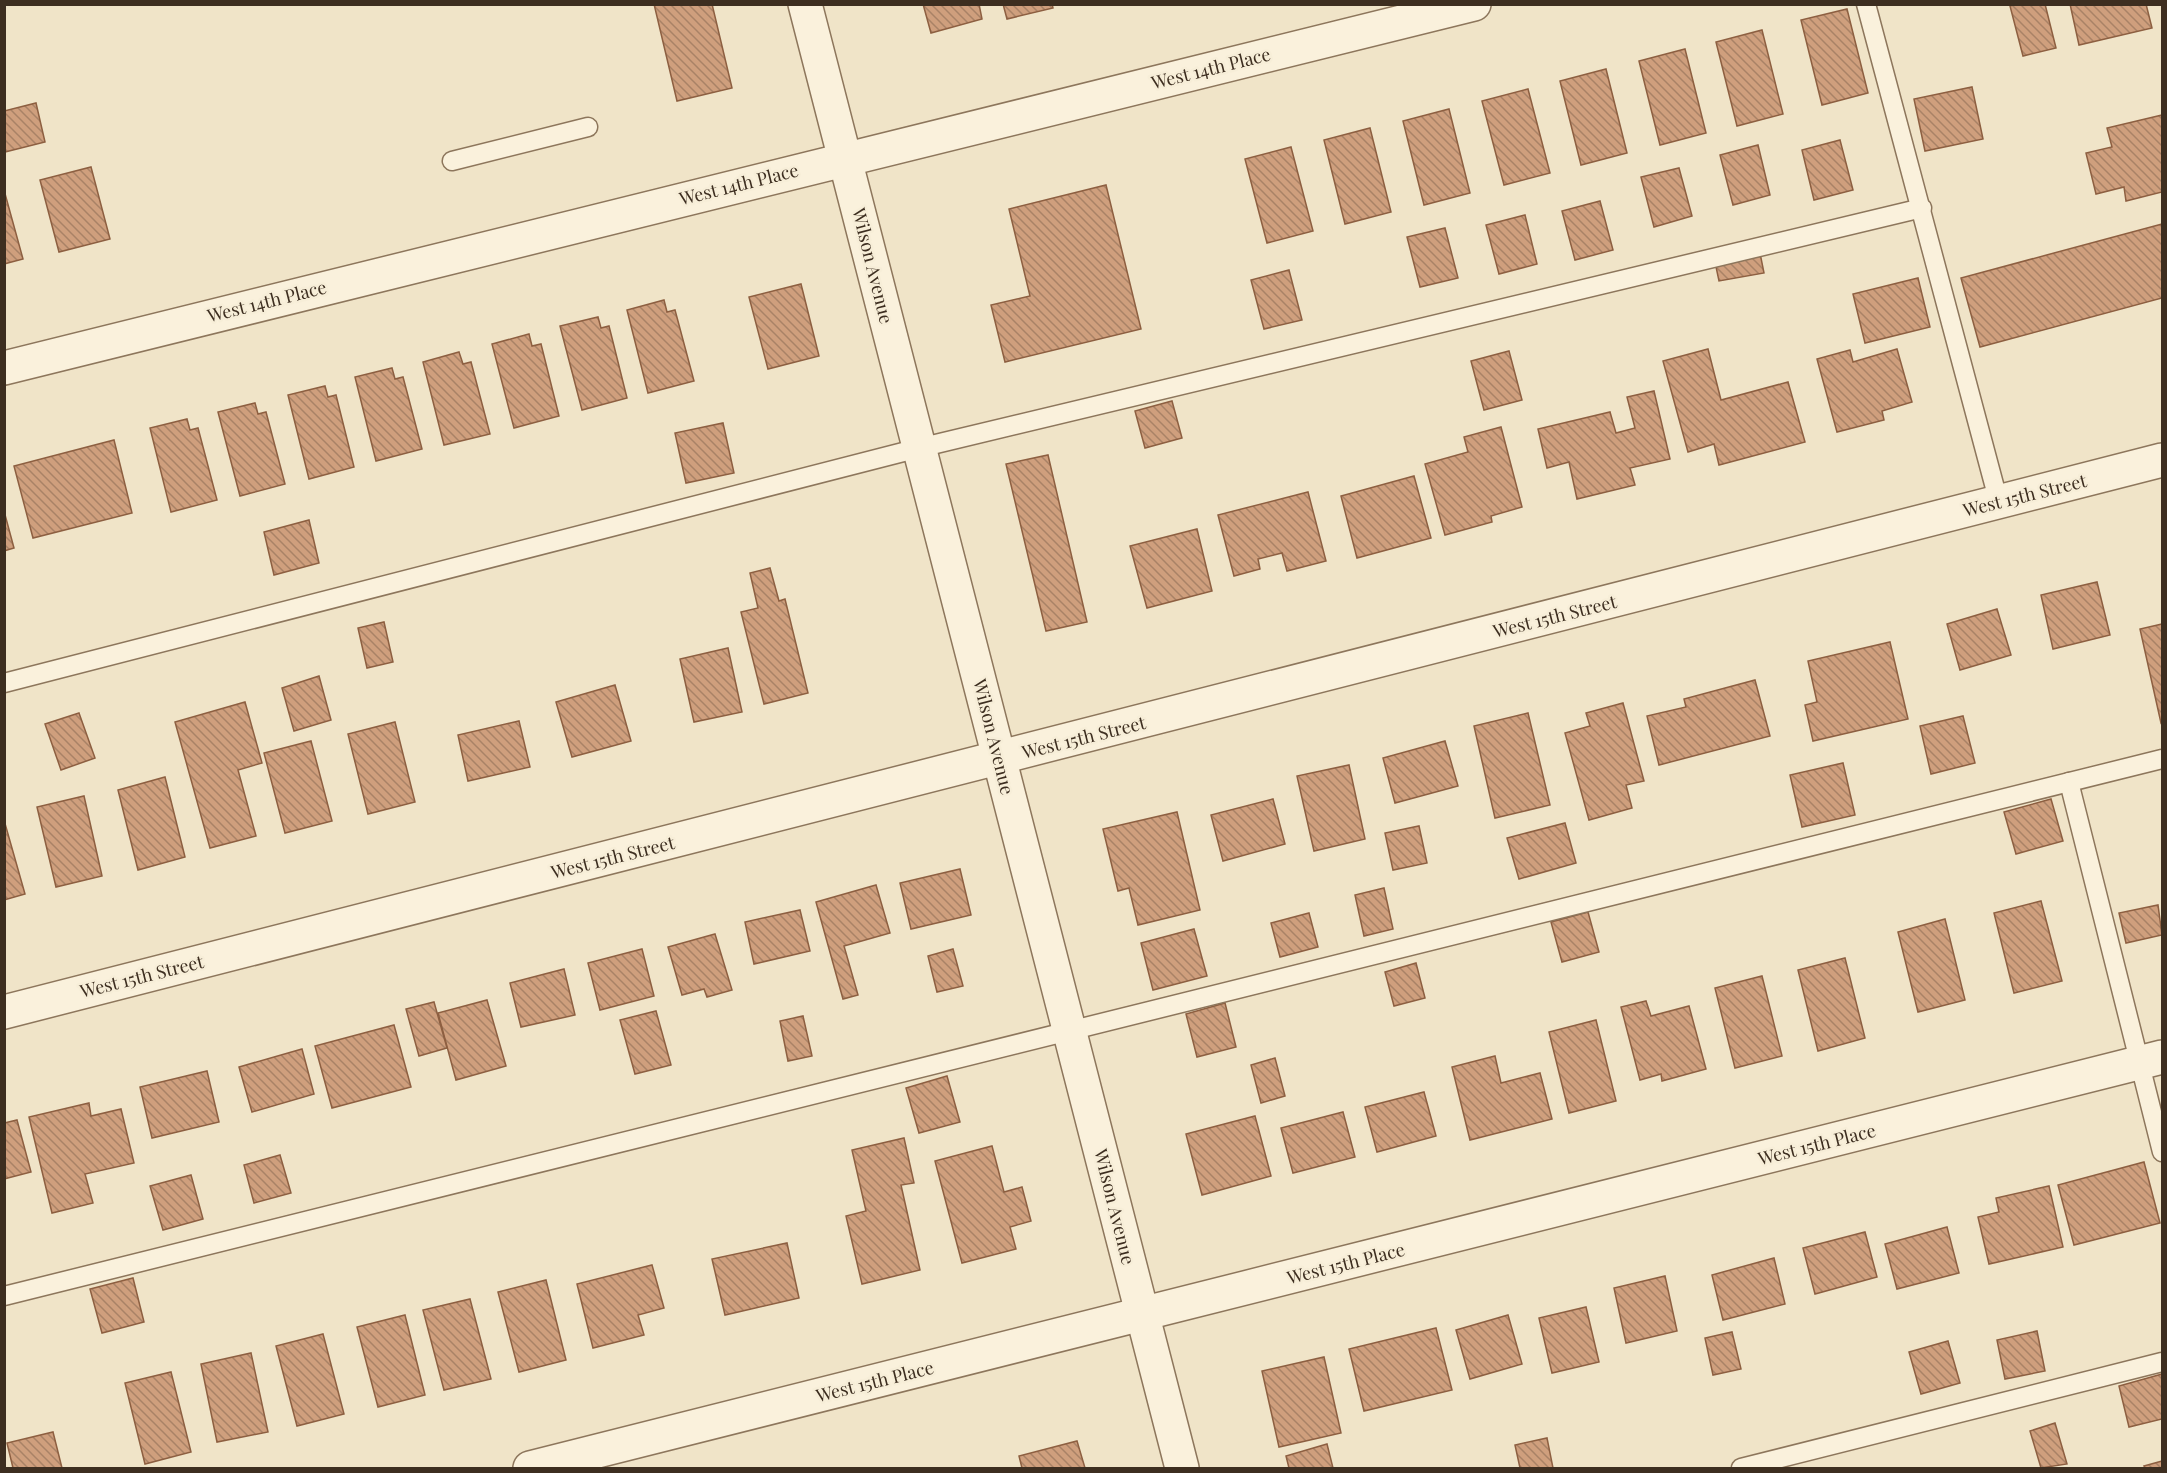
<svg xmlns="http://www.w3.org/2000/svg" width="2167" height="1473" viewBox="0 0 2167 1473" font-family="'Playfair Display',serif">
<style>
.building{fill:url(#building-back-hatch);stroke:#8d5f41;stroke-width:1.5}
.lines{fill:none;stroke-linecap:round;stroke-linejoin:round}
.lane-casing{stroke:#8d765c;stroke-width:21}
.street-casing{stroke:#8d765c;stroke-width:36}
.lane{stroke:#faf1dc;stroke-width:18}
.street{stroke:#faf1dc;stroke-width:33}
.labels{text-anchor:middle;stroke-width:5;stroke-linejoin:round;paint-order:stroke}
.street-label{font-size:18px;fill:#3d2e20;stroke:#f7eed8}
</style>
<defs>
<pattern id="building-back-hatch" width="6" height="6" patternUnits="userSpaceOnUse" patternTransform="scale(1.5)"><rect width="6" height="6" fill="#cf9f7d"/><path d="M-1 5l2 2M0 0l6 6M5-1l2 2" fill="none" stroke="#a98266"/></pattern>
</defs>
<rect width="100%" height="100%" fill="#f0e4c8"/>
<!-- building -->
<g class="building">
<polygon points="654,4 712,4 732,88 677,101"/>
<polygon points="923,4 979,4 982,19 931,33"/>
<polygon points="1003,4 1052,4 1053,8 1007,19"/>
<polygon points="2016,4 2045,4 2056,48 2023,56 2010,6"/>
<polygon points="2070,4 2146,4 2152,28 2079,45"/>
<polygon points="1847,9 1868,93 1822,105 1801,20"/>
<polygon points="1762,30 1783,114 1737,126 1716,42"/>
<polygon points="1685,49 1706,133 1660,145 1639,61"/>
<polygon points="1606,69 1627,153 1581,165 1560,81"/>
<polygon points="1972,87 1983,139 1925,151 1914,99"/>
<polygon points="1528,89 1550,173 1504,185 1482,101"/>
<polygon points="36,103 45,142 5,152 4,111"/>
<polygon points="1449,109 1470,193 1424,205 1403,121"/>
<polygon points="2162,115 2162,192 2126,201 2124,187 2096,194 2086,153 2112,147 2107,128"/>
<polygon points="1370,128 1391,212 1345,224 1324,140"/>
<polygon points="1840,140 1853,190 1814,200 1802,150"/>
<polygon points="1758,145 1770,195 1733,205 1720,155"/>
<polygon points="1291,147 1313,231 1267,243 1245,159"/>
<polygon points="91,167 110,239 59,252 40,180"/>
<polygon points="1679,168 1692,216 1654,227 1641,177"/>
<polygon points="1106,185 1141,329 1005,362 991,305 1030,296 1009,209"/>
<polygon points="4,190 23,259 4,264"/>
<polygon points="1600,201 1613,250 1575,260 1562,211"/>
<polygon points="1525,215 1537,264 1499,274 1486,225"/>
<polygon points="2162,224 2162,298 1980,347 1961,278"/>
<polygon points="1445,228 1458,278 1420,287 1407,237"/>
<polygon points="1760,253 1764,273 1719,281 1715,262"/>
<polygon points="1289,270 1302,320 1264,329 1251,280"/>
<polygon points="1918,278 1930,327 1865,343 1853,294"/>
<polygon points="801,284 819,356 768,369 749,297"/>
<polygon points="664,300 667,312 675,310 694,381 648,393 627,310"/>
<polygon points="598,317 601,328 609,326 627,398 582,410 560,326"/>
<polygon points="529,334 532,346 541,344 559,416 514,428 492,344"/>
<polygon points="1708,349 1721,400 1788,382 1805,442 1719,465 1714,444 1688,452 1663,361"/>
<polygon points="1897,349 1912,402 1882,411 1884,420 1837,432 1817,359 1850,350 1853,362"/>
<polygon points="1509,351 1522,400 1484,410 1471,361"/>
<polygon points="459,352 463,364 471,362 490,434 444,445 423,362"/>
<polygon points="392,368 395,379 403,377 422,449 376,461 355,377"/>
<polygon points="325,386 328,397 336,395 354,467 309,479 288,395"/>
<polygon points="1654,391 1670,459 1630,468 1635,485 1577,499 1569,462 1547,468 1538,429 1610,412 1616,433 1635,428 1627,397"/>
<polygon points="1172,401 1182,438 1145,448 1135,411"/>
<polygon points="255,403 258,414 266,412 285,484 240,496 218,412"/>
<polygon points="187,419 190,430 198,428 217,500 171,512 150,428"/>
<polygon points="723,423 734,473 686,483 675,433"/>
<polygon points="1501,427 1522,507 1491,516 1492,522 1445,535 1425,464 1468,452 1464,437"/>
<polygon points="114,440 132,513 33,538 14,466"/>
<polygon points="1048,455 1087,622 1046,631 1006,464"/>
<polygon points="1414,476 1431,538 1357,558 1341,496"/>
<polygon points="1308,492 1326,561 1287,571 1282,553 1258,559 1260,569 1234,576 1218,515"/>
<polygon points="4,511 14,548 4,551"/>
<polygon points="309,520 319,563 274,575 264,532"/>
<polygon points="1197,529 1212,591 1147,608 1130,546"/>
<polygon points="770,568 779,601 785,599 808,693 764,704 741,612 758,608 750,573"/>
<polygon points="2097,582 2110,635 2053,649 2041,595"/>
<polygon points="1997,609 2011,655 1960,670 1947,624"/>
<polygon points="384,622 393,662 367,668 358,628"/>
<polygon points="2162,624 2162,722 2161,723 2140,629"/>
<polygon points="1890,642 1908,719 1813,741 1805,705 1817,702 1808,661"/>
<polygon points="728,648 742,712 694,722 680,659"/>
<polygon points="319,676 331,720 294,731 282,688"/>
<polygon points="1755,680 1770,736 1659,765 1647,716 1686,707 1684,699"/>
<polygon points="615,685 631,741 572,757 556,702"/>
<polygon points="245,702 262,763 238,770 256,836 210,848 175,722"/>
<polygon points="1623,703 1644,781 1626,785 1632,808 1589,820 1565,733 1590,726 1586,713"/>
<polygon points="79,713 95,758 61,770 45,724"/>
<polygon points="1528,713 1550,805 1495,818 1474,726"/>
<polygon points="1963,716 1975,763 1931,774 1920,726"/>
<polygon points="519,721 530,767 468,781 458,735"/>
<polygon points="395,722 415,802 368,814 348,734"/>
<polygon points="311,741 332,821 285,833 264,753"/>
<polygon points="1445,741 1458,786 1395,803 1383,758"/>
<polygon points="1843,763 1855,815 1802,827 1790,775"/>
<polygon points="1349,765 1365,839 1314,851 1297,776"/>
<polygon points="165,777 185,857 138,870 118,790"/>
<polygon points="84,796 102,876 56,887 37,807"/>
<polygon points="1273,799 1285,844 1223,861 1211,815"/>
<polygon points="2051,799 2063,841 2016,854 2004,812"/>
<polygon points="1177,812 1200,910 1138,925 1129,888 1118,891 1103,829"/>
<polygon points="4,820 25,894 4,900"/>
<polygon points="1565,823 1576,863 1519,879 1507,838"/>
<polygon points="1419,826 1427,863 1393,870 1385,833"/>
<polygon points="960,869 971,915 911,929 900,883"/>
<polygon points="876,885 890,933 844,946 858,995 843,999 816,902"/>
<polygon points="1384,888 1393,929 1364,936 1355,895"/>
<polygon points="2041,901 2062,981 2014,993 1994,913"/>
<polygon points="2158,905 2162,935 2126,943 2119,913"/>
<polygon points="800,910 810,951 754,964 745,922"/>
<polygon points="1588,912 1599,952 1562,962 1551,922"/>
<polygon points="1309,913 1318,947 1280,957 1271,923"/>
<polygon points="1945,919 1965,1000 1918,1012 1898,932"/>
<polygon points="1194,929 1207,976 1153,990 1141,943"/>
<polygon points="715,934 732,990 707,997 704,989 682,995 668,947"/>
<polygon points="642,949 654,996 600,1010 588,963"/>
<polygon points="953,949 963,986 937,992 928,956"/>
<polygon points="1845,958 1865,1038 1818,1051 1798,970"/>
<polygon points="1416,963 1425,998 1394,1006 1385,972"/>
<polygon points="564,969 575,1015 521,1027 510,983"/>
<polygon points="1762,976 1782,1056 1735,1068 1715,988"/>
<polygon points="487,1000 506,1066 456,1080 438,1013"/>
<polygon points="1646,1001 1651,1016 1689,1006 1706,1069 1662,1081 1661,1074 1640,1080 1621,1007"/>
<polygon points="434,1002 447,1048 419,1056 406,1009"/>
<polygon points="1225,1003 1236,1047 1197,1057 1186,1014"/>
<polygon points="656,1011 671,1065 635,1074 620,1020"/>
<polygon points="803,1016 812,1056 788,1061 780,1021"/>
<polygon points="1596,1020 1616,1101 1569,1113 1549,1032"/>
<polygon points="394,1025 411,1087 332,1108 315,1046"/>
<polygon points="302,1049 314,1094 252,1112 239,1067"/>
<polygon points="1495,1056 1501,1083 1540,1073 1552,1119 1470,1140 1452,1067"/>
<polygon points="1275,1058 1285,1096 1261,1103 1251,1065"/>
<polygon points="207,1071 219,1122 152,1138 140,1087"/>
<polygon points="947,1076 960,1122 919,1133 906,1088"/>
<polygon points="1424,1092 1436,1136 1377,1152 1365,1107"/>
<polygon points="89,1103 91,1116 121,1109 134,1163 85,1174 93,1203 52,1213 29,1117"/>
<polygon points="1343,1112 1355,1157 1293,1173 1281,1128"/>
<polygon points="1255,1116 1271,1176 1202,1195 1186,1134"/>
<polygon points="17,1120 31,1172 4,1179 4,1123"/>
<polygon points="904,1138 914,1183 901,1185 920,1270 862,1284 846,1216 866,1211 852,1150"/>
<polygon points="992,1146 1004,1192 1022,1187 1031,1221 1010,1227 1016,1249 962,1263 935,1161"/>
<polygon points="280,1155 291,1193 254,1203 244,1165"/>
<polygon points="2144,1162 2160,1223 2074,1245 2058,1185"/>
<polygon points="191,1175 203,1219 163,1230 150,1186"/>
<polygon points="2049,1186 2063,1247 1989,1264 1978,1217 1999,1212 1996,1198"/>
<polygon points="1947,1227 1959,1273 1897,1289 1885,1244"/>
<polygon points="1865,1232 1877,1277 1815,1294 1803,1248"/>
<polygon points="787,1243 799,1298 725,1315 712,1259"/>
<polygon points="1774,1258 1785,1304 1723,1320 1712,1275"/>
<polygon points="652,1265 664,1308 638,1315 644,1335 593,1348 577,1284"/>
<polygon points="1665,1276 1677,1331 1626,1343 1614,1288"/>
<polygon points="133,1278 144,1322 102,1333 90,1289"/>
<polygon points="546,1280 566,1360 519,1372 498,1292"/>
<polygon points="470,1299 491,1379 444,1390 423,1310"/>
<polygon points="1586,1307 1599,1362 1552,1373 1539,1318"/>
<polygon points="405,1315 425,1395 378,1407 357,1327"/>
<polygon points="1508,1315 1522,1364 1470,1379 1456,1330"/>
<polygon points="1436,1328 1452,1390 1364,1411 1349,1349"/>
<polygon points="2037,1331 2045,1371 2005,1379 1997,1340"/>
<polygon points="1732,1332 1741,1369 1713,1375 1705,1338"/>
<polygon points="323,1334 344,1414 297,1426 276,1346"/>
<polygon points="1948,1341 1960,1383 1921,1394 1909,1352"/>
<polygon points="251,1353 268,1432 217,1442 201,1364"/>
<polygon points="1324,1357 1341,1433 1279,1447 1262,1371"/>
<polygon points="171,1372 191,1452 145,1464 125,1383"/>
<polygon points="2162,1374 2162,1419 2129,1427 2119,1386"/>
<polygon points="2055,1423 2067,1464 2041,1468 2030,1431"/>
<polygon points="53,1432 62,1468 13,1468 7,1443"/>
<polygon points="1547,1438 1553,1468 1520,1468 1515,1445"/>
<polygon points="1077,1441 1085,1468 1022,1468 1019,1456"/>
<polygon points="1327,1444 1333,1468 1289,1468 1286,1456"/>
<polygon points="2162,1461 2162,1468 2145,1468 2144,1466"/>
</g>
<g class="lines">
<!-- lane casing -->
<g class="lane-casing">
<g id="lane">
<polyline points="1866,4 1999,503"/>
<polyline points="452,161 588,127"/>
<polyline points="4,683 919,448 1922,208"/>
<polyline points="2069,782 2162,1152"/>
<polyline points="4,1296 2162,759"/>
<polyline points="1741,1468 2162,1362"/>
</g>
</g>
<!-- street casing -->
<g class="street-casing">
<g id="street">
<polyline points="805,4 1182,1468"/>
<polyline points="4,368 1474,4"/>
<polyline points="4,1012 2162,460"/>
<polyline points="530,1468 2162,1057"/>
</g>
</g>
<!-- lane -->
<use href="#lane" class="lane"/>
<!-- street -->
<use href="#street" class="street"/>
</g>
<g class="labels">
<!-- street labels -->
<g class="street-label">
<text transform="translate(1211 69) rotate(-14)" y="6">West 14th Place</text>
<text transform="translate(739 185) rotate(-14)" y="6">West 14th Place</text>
<text transform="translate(872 266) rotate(76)" y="6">Wilson Avenue</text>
<text transform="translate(267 302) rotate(-14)" y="6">West 14th Place</text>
<text transform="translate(2025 496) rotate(-14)" y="6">West 15th Street</text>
<text transform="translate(1555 617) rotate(-14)" y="6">West 15th Street</text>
<text transform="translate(993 737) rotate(76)" y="6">Wilson Avenue</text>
<text transform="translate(1084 738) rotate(-14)" y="6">West 15th Street</text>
<text transform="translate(613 858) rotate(-14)" y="6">West 15th Street</text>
<text transform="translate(142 977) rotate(-14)" y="6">West 15th Street</text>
<text transform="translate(1817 1145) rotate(-14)" y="6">West 15th Place</text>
<text transform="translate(1114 1207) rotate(76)" y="6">Wilson Avenue</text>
<text transform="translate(1346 1264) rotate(-14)" y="6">West 15th Place</text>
<text transform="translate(875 1382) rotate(-14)" y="6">West 15th Place</text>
</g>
</g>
<!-- border -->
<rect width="2167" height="1473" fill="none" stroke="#3d2e20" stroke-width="12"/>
</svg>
